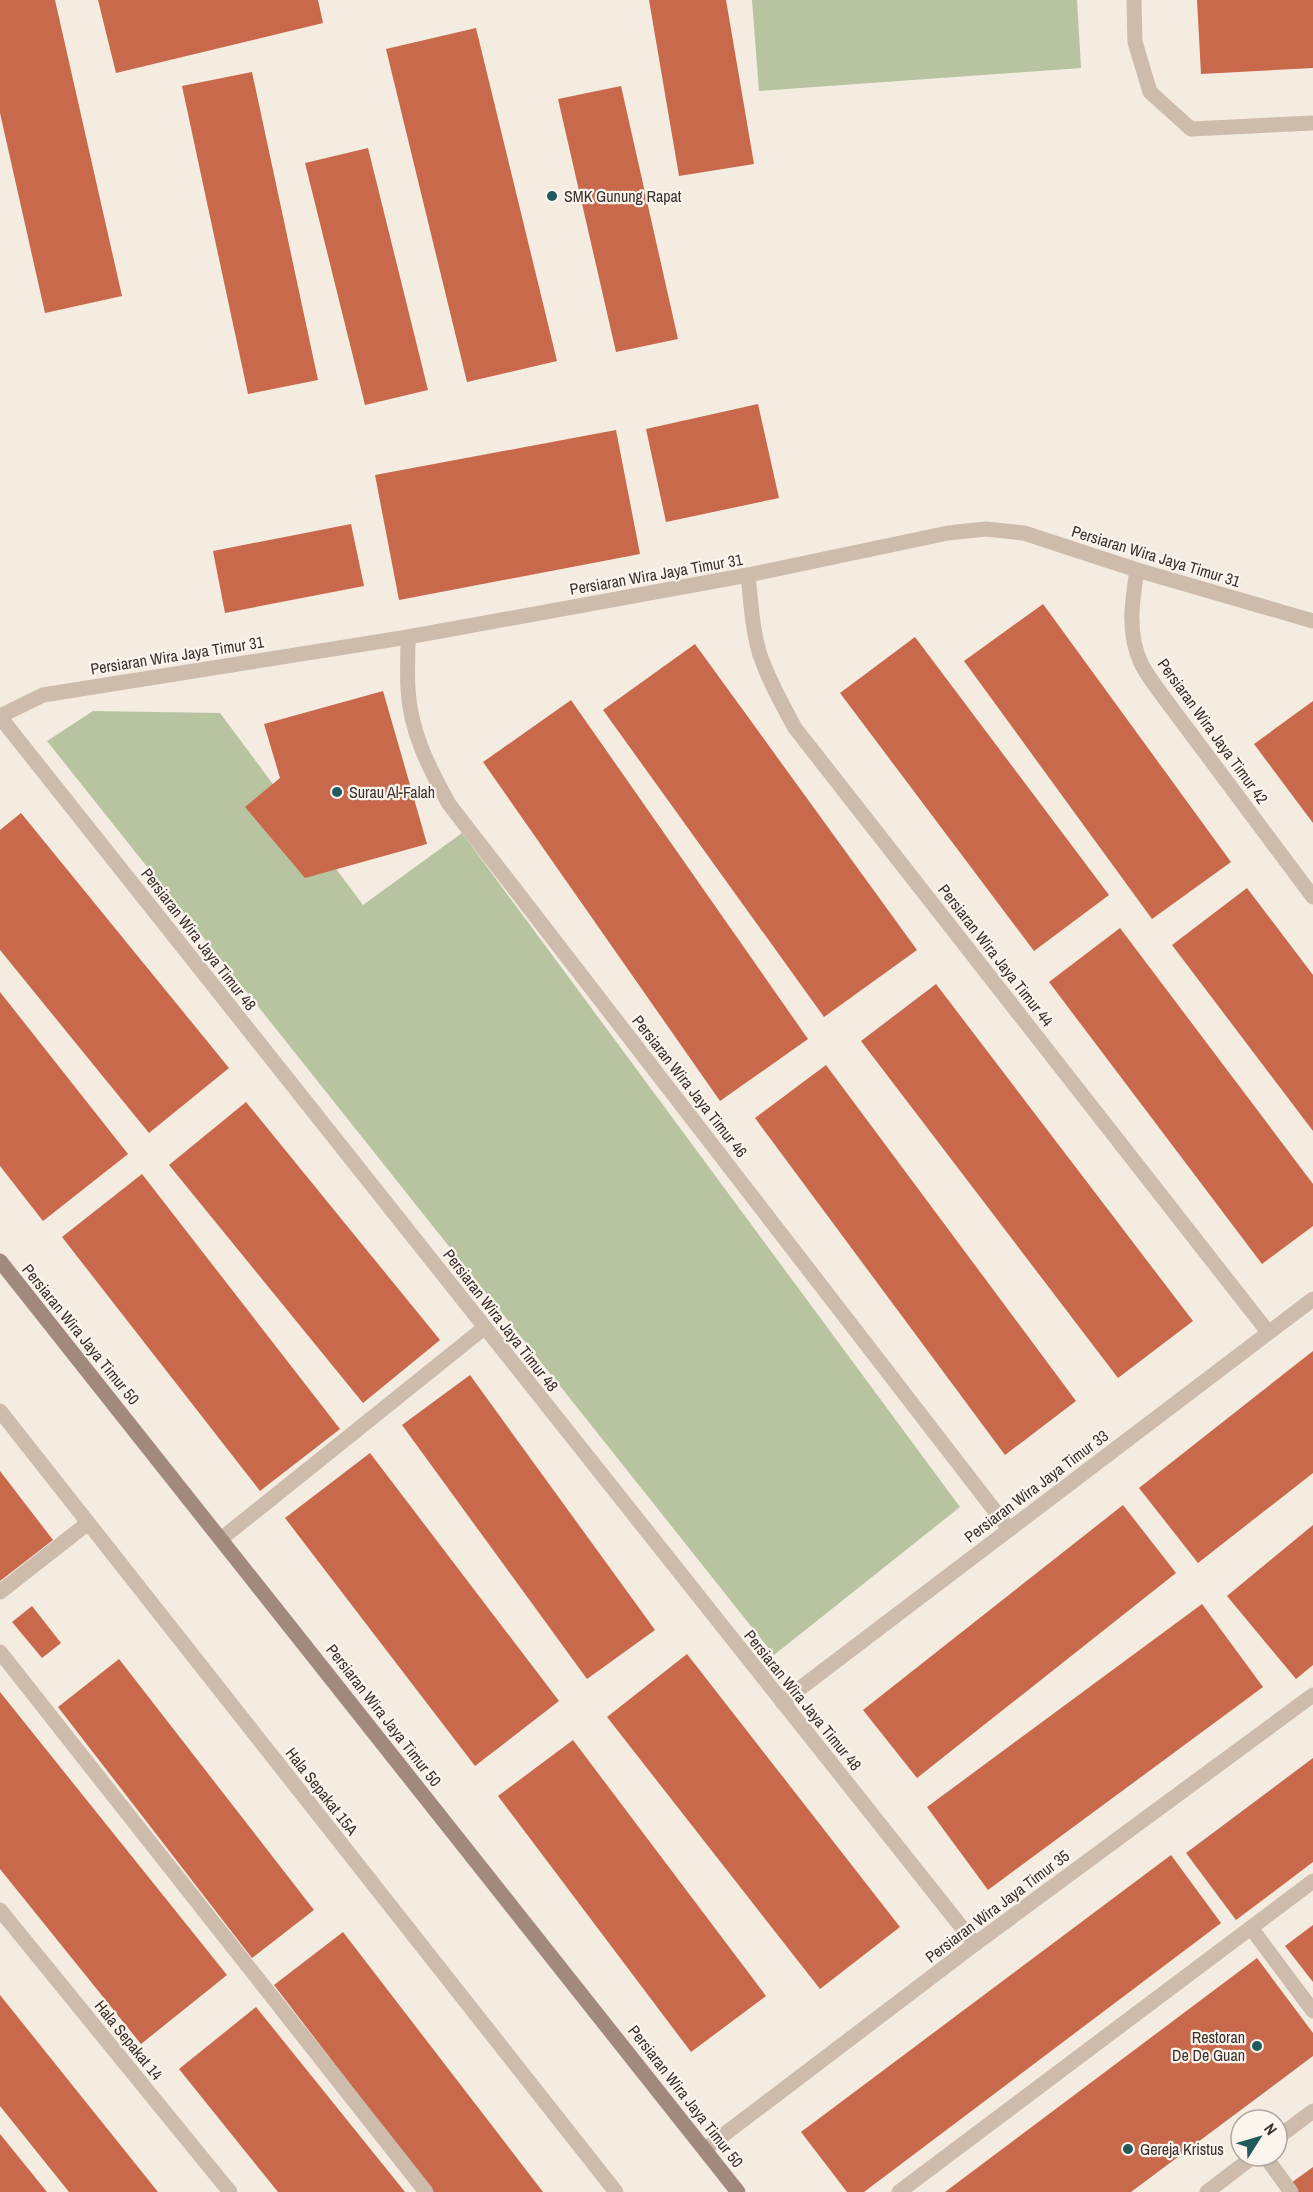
<svg xmlns="http://www.w3.org/2000/svg" width="1313" height="2192" viewBox="0 0 1313 2192" font-family="'Archivo Narrow',sans-serif">
<style>
.green{fill:#b8c4a0}
.building{fill:#c8694b}
.lines{fill:none;stroke-linecap:round;stroke-linejoin:round}
.lane{stroke:#cdbbac;stroke-width:15}
.street{stroke:#cdbbac;stroke-width:15}
.secondary{stroke:#a18a7d;stroke-width:15}
.poi-dot{fill:#1f5a5e;stroke:#fbf5ee;stroke-width:2}
.labels{text-anchor:middle;stroke-width:4.5;stroke-linejoin:round;paint-order:stroke}
.poi-label{font-size:16px;fill:#3b302b;stroke:#fbf5ee;text-anchor:start}
.street-label{font-size:16px;fill:#3b302b;stroke:#fbf5ee}
</style>
<rect width="100%" height="100%" fill="#f4ebe1"/>
<!-- green -->
<g class="green">
<polygon points="752,0 1077,0 1081,68 759,91"/>
<polygon points="93,711 220,713 363,905 462,833 960,1507 774,1655 47,741"/>
</g>
<!-- building -->
<g class="building">
<polygon points="0,0 55,0 122,296 45,313 0,113"/>
<polygon points="98,0 318,0 323,23 116,73"/>
<polygon points="649,0 726,0 754,164 679,176"/>
<polygon points="1197,0 1313,0 1313,68 1201,74"/>
<polygon points="476,28 557,361 467,382 386,49"/>
<polygon points="252,72 318,380 248,394 182,86"/>
<polygon points="621,86 678,339 616,352 558,99"/>
<polygon points="368,148 428,390 365,405 305,163"/>
<polygon points="758,404 779,498 666,522 646,429"/>
<polygon points="616,430 640,554 399,600 375,475"/>
<polygon points="351,524 364,586 225,613 213,551"/>
<polygon points="1043,604 1231,862 1152,919 964,661"/>
<polygon points="915,637 1109,895 1034,951 840,693"/>
<polygon points="695,644 917,950 824,1017 603,710"/>
<polygon points="383,691 427,844 305,878 245,807 280,778 264,724"/>
<polygon points="571,700 808,1039 720,1101 483,762"/>
<polygon points="1313,701 1313,823 1254,744"/>
<polygon points="21,813 229,1068 149,1133 0,950 0,830"/>
<polygon points="1247,888 1313,975 1313,1131 1172,945"/>
<polygon points="1120,928 1313,1184 1313,1226 1262,1264 1049,982"/>
<polygon points="936,984 1193,1321 1118,1378 861,1041"/>
<polygon points="0,992 128,1154 43,1221 0,1166"/>
<polygon points="826,1065 1076,1401 1005,1455 755,1118"/>
<polygon points="246,1102 440,1340 363,1403 169,1165"/>
<polygon points="142,1174 340,1429 260,1491 62,1237"/>
<polygon points="1313,1351 1313,1473 1198,1563 1139,1488"/>
<polygon points="470,1375 655,1630 587,1679 402,1425"/>
<polygon points="370,1453 559,1701 475,1766 285,1518"/>
<polygon points="0,1471 53,1540 0,1581"/>
<polygon points="1123,1505 1176,1573 917,1778 863,1710"/>
<polygon points="1313,1525 1313,1665 1296,1679 1227,1596"/>
<polygon points="1202,1604 1263,1687 988,1890 927,1807"/>
<polygon points="32,1606 61,1643 42,1658 12,1622"/>
<polygon points="687,1654 900,1927 820,1989 607,1717"/>
<polygon points="119,1659 314,1910 252,1958 58,1707"/>
<polygon points="0,1692 227,1975 141,2044 0,1869"/>
<polygon points="573,1740 766,1996 691,2052 498,1796"/>
<polygon points="1313,1758 1313,1862 1236,1920 1186,1853"/>
<polygon points="1171,1855 1221,1923 864,2192 847,2192 801,2132"/>
<polygon points="1313,1925 1313,1982 1285,1946"/>
<polygon points="343,1932 543,2192 433,2192 274,1985"/>
<polygon points="1257,1958 1313,2033 1313,2056 1131,2192 945,2192"/>
<polygon points="0,1995 158,2192 69,2192 0,2106"/>
<polygon points="256,2007 405,2192 278,2192 179,2069"/>
<polygon points="0,2134 47,2192 0,2192"/>
<polygon points="1313,2167 1313,2192 1297,2192 1291,2183"/>
</g>
<g class="lines">
<!-- lane -->
<g class="lane">
<polyline points="221,1539 484,1328"/>
<polyline points="0,1592 88,1523"/>
<polyline points="0,1652 426,2192"/>
<polyline points="1251,1928 1313,2011"/>
<polyline points="1265,2156 1291,2192"/>
<polyline points="899,2192 1313,1881"/>
</g>
<!-- street -->
<g class="street">
<polyline points="1134,0 1135,42 1150,92 1191,129 1313,123"/>
<path d="M 1137,570 C 1132,602 1127,633 1141,663 C 1146,674 1155,685 1162,695 L 1313,897"/>
<path d="M 748,575 C 751,602 752,629 760,655 C 769,681 782,704 795,728 L 1268,1332"/>
<path d="M 408,637 C 408,655 407,672 408,689 C 410,731 429,768 449,804 L 1009,1529"/>
<polyline points="0,716 43,695 408,637 748,575 948,533 986,529 1024,533 1137,570 1313,621"/>
<polyline points="0,717 975,1944"/>
<polyline points="0,1411 616,2192"/>
<polyline points="782,1702 1313,1299"/>
<polyline points="0,1910 230,2192"/>
<polyline points="1277,2138 1313,2111"/>
<polyline points="705,2149 975,1944 1313,1695"/>
<polyline points="1207,2192 1254,2156"/>
</g>
<!-- secondary -->
<polyline class="secondary" points="0,1261 738,2192"/>
</g>
<!-- markers -->
<g class="poi-dot">
<circle cx="552" cy="196" r="6"/>
<circle cx="337" cy="792" r="6"/>
<circle cx="1257" cy="2046" r="6"/>
<circle cx="1128" cy="2149" r="6"/>
</g>
<g class="labels">
<!-- poi labels -->
<g class="poi-label">
<text x="564" y="202">SMK Gunung Rapat</text>
<text x="349" y="798">Surau Al-Falah</text>
<text x="1245" y="2043" text-anchor="end">Restoran<tspan x="1245" dy="18">De De Guan</tspan></text>
<text x="1140" y="2155">Gereja Kristus</text>
</g>
<!-- street labels -->
<g class="street-label">
<text transform="translate(1156 556) rotate(17)" y="6">Persiaran Wira Jaya Timur 31</text>
<text transform="translate(656 574) rotate(-10)" y="6">Persiaran Wira Jaya Timur 31</text>
<text transform="translate(177 655) rotate(-9)" y="6">Persiaran Wira Jaya Timur 31</text>
<text transform="translate(1213 731) rotate(54)" y="6">Persiaran Wira Jaya Timur 42</text>
<text transform="translate(199 939) rotate(52)" y="6">Persiaran Wira Jaya Timur 48</text>
<text transform="translate(996 955) rotate(52)" y="6">Persiaran Wira Jaya Timur 44</text>
<text transform="translate(690 1086) rotate(52)" y="6">Persiaran Wira Jaya Timur 46</text>
<text transform="translate(501 1320) rotate(52)" y="6">Persiaran Wira Jaya Timur 48</text>
<text transform="translate(81 1334) rotate(51)" y="6">Persiaran Wira Jaya Timur 50</text>
<text transform="translate(1036 1486) rotate(-37)" y="6">Persiaran Wira Jaya Timur 33</text>
<text transform="translate(803 1700) rotate(51)" y="6">Persiaran Wira Jaya Timur 48</text>
<text transform="translate(384 1715) rotate(52)" y="6">Persiaran Wira Jaya Timur 50</text>
<text transform="translate(322 1791) rotate(52)" y="6">Hala Sepakat 15A</text>
<text transform="translate(997 1906) rotate(-37)" y="6">Persiaran Wira Jaya Timur 35</text>
<text transform="translate(129 2040) rotate(51)" y="6">Hala Sepakat 14</text>
<text transform="translate(686 2096) rotate(52)" y="6">Persiaran Wira Jaya Timur 50</text>
</g>
</g>
<!-- north arrow -->
<g transform="translate(1259 2138) rotate(53)"><circle r="28" fill="#fbf5ee" stroke="#aea6a0" stroke-width="1.5"/>
<path d="M0-4.5L10 22L0 15L-10 22Z" fill="#1f5a5e"/>
<text y="-9" font-size="16" font-weight="bold" text-anchor="middle" fill="#3b302b">N</text>
</g>
</svg>
